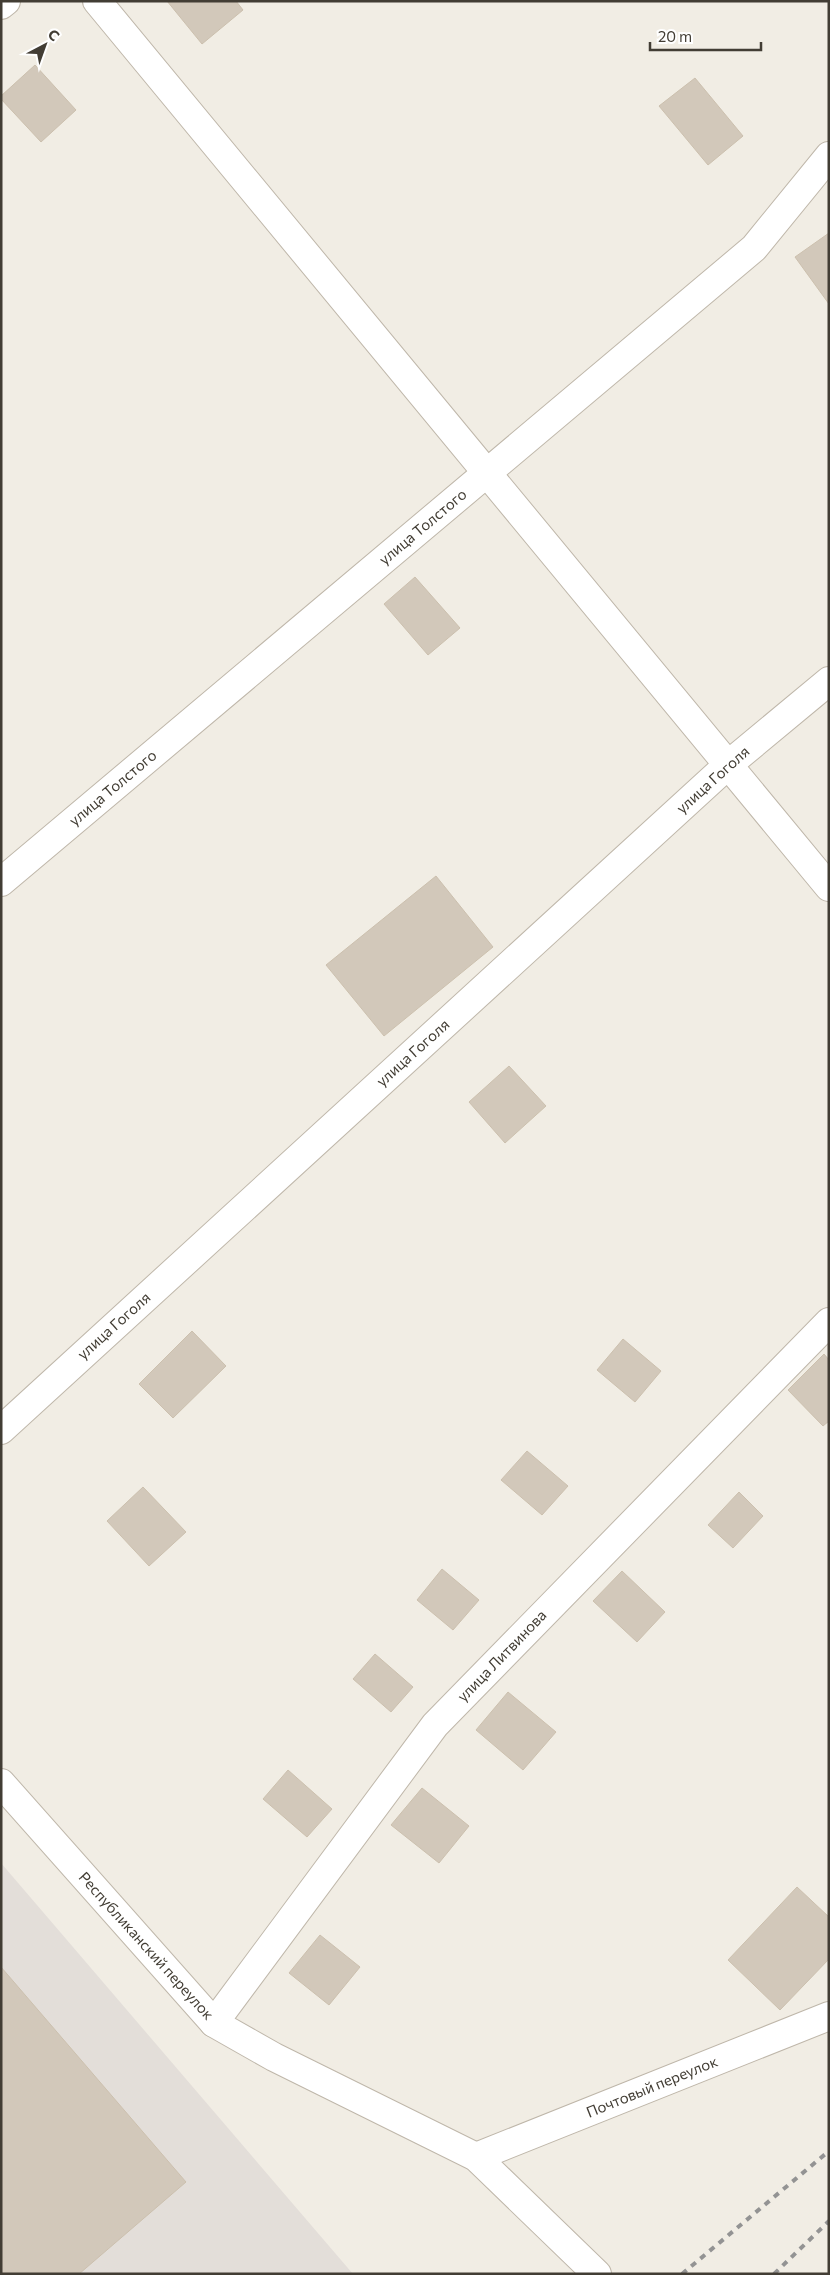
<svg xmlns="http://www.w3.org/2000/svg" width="830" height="2275" viewBox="0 0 830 2275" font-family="Commissioner,sans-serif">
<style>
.industrial{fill:#e3ded9}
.building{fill:#d2c8ba;stroke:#ccc0ae}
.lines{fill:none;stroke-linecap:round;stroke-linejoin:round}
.street-casing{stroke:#bfb7aa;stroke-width:30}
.street{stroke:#fff;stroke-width:28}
.rail{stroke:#939393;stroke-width:4;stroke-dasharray:6 6;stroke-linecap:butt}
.labels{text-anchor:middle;stroke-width:4;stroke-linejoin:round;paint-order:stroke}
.street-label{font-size:15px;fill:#423d34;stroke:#fff}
</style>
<rect width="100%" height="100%" fill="#f1ede4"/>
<!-- industrial -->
<polygon class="industrial" points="1,1863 353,2274 1,2274"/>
<!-- building -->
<g class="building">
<polygon points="167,1 236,1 243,10 202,44"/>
<polygon points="35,65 76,110 41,142 1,99 1,96"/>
<polygon points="695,78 743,136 708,165 659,106"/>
<polygon points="829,233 829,304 795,257"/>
<polygon points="415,577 460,628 428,655 384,604"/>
<polygon points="436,876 493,947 384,1036 326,965"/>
<polygon points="509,1066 546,1106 505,1143 469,1102"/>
<polygon points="192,1331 226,1366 173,1418 139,1384"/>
<polygon points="623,1339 661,1371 635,1402 597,1370"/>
<polygon points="824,1354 829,1360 829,1421 823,1426 788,1390"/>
<polygon points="527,1451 568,1486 542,1515 501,1480"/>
<polygon points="143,1487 186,1532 149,1566 107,1521"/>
<polygon points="739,1492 763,1516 733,1548 708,1525"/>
<polygon points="442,1569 479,1600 453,1630 417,1600"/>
<polygon points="622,1571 665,1612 637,1642 593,1601"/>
<polygon points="375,1654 413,1687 391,1712 353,1679"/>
<polygon points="508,1692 556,1732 523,1770 476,1730"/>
<polygon points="288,1770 332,1809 307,1837 263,1799"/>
<polygon points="422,1788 469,1826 439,1863 391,1825"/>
<polygon points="797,1887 829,1917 829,1959 780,2010 728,1960"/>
<polygon points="320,1935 360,1967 329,2005 289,1973"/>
<polygon points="1,1967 186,2182 79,2274 1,2274"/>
</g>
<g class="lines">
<!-- street casing -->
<g class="street-casing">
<g id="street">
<polyline points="97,1 829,887"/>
<polyline points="1,5 6,1"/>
<polyline points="1,882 754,248 829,156"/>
<polyline points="1,1430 729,764 829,681"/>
<polyline points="1,1783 214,2023 274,2057 476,2157 597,2274"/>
<polyline points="214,2023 435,1725 829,1322"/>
<polyline points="476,2157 829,2016"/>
</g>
</g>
<!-- street -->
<use href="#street" class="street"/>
<!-- rail -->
<g class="rail">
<polyline points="682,2274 829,2151"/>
<polyline points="774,2274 829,2221"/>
</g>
</g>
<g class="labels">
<!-- street labels -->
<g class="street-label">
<text transform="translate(423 527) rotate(-40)" y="5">улица Толстого</text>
<text transform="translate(713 780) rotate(-42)" y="5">улица Гоголя</text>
<text transform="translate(113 788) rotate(-40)" y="5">улица Толстого</text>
<text transform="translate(413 1053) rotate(-42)" y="5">улица Гоголя</text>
<text transform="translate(114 1326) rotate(-42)" y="5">улица Гоголя</text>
<text transform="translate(502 1656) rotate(-46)" y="5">улица Литвинова</text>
<text transform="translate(146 1946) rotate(48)" y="5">Республиканский переулок</text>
<text transform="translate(652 2087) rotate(-22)" y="5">Почтовый переулок</text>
</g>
</g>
<!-- border -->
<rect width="830" height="2275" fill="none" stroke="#423d34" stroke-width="5"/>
<!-- north arrow -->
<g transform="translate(45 45) rotate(41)" stroke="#ffffff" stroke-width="4" paint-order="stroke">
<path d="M0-4L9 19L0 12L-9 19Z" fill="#423d34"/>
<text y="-8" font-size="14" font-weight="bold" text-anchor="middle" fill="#423d34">С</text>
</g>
<!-- scale -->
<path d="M650 42v8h111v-8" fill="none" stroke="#423d34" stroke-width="2.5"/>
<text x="658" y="42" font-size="15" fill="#423d34" stroke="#ffffff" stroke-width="4" paint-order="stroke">20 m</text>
</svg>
